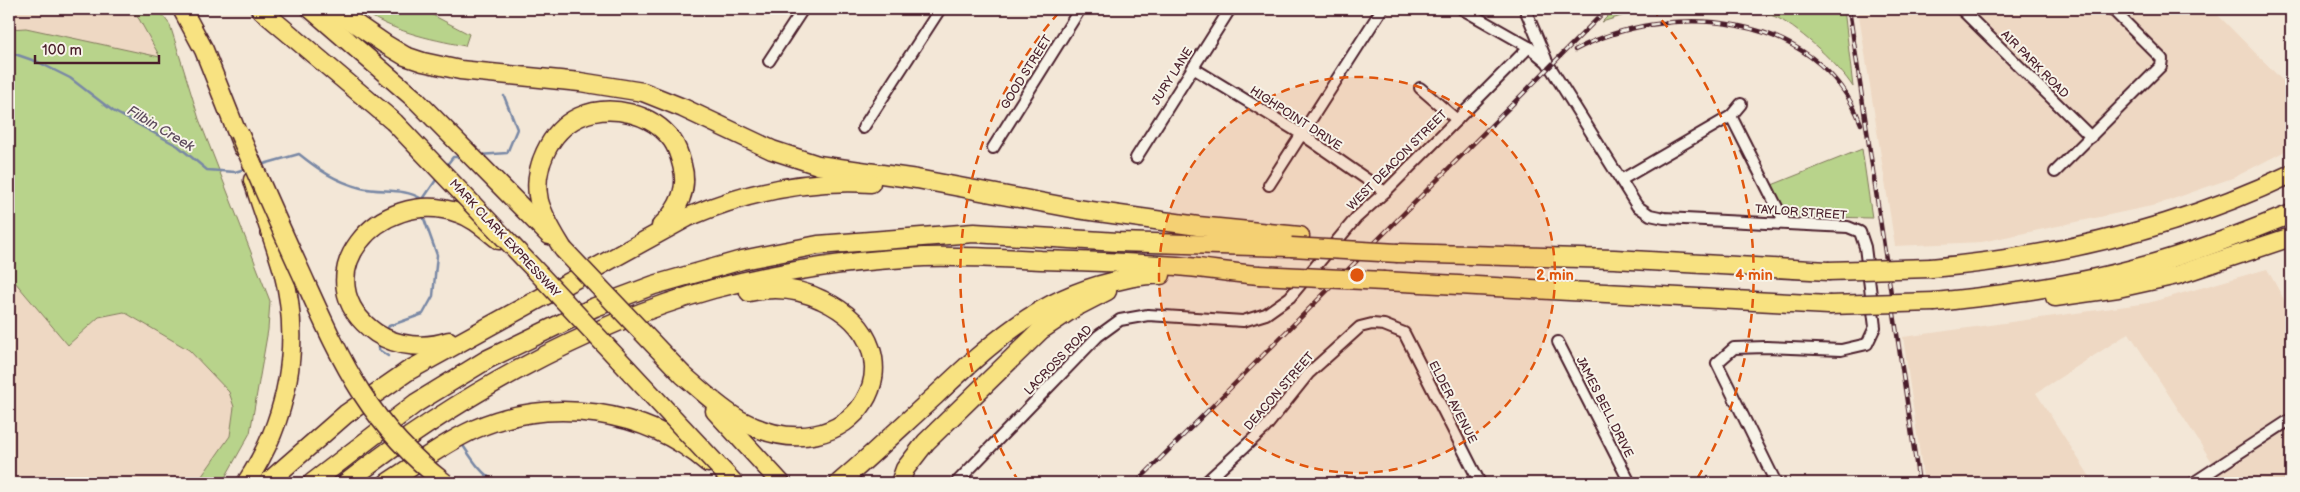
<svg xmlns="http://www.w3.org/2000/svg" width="2300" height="492" viewBox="0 0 2300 492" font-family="'Balsamiq Sans',sans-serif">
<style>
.built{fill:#eed8c3}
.green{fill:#b8d38b;stroke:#81795b}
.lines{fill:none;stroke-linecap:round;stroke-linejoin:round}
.stream{stroke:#7988a5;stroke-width:2.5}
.minor-casing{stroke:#4a1f2b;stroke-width:14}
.motorway-casing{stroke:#4a1f2b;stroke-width:21}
.minor{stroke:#f7f3e8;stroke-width:10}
.motorway{stroke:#f8e281;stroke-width:18}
.rail-casing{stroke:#4a1f2b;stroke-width:4.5}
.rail{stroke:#f7f3e8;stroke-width:2.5;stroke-dasharray:8;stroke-linecap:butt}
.motorway-bridge-casing{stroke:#4a1f2b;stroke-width:21;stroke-linecap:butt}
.motorway-bridge{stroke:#f8e281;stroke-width:18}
.ring{fill:none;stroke:#e0560e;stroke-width:2.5;stroke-dasharray:9 6}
.labels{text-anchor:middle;stroke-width:4;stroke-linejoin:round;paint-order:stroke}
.street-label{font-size:12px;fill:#4a1f2b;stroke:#f7f3e8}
.water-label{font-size:14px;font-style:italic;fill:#5e4b5e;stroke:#f7f3e8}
.centre{fill:#e0560e;stroke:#f7f3e8;stroke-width:2.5}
.ring-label{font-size:15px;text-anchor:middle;font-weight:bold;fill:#e0560e;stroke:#f7f3e8;stroke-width:4;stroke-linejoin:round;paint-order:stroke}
</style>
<rect width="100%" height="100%" fill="#f3e7d7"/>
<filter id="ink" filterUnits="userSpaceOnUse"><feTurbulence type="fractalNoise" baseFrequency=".02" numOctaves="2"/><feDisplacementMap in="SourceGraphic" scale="10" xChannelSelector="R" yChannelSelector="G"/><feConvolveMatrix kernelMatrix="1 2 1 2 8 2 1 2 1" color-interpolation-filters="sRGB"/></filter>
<g filter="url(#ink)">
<!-- built -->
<g class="built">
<polygon points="9,9 130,9 139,19 160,58 26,28 9,29"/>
<polygon points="1858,9 2212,9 2291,89 2291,148 2235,177 2156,205 1982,242 1895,246"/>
<polygon points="2267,269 2291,312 2291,483 2193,483 2216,468 2129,333 2036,393 2094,483 1924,483 1903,337 2148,303"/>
<polygon points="9,275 68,345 99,317 124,312 189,350 229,392 234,407 230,436 197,483 9,483"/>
</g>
<!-- green -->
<g class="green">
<polygon points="130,9 158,9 170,25 199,119 270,301 268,330 250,433 222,483 197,483 230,436 234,407 229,392 189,350 124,312 99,317 68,345 9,275 9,29 26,28 160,57 139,19"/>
<path d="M 360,9 L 421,9 L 469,34 L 465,46 C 429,39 390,31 360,9 Z"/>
<polygon points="1615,9 1644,9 1602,22"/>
<path d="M 1749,9 L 1844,9 L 1853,87 C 1839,65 1802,31 1778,18 C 1770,14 1758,12 1749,9 Z"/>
<polygon points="1862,149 1872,218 1782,216 1767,187"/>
</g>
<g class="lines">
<!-- stream -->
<g class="stream">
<polyline points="9,52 38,62 70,78 113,111 178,146 207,170 235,172 248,168"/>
<polyline points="479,155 507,153 517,129 504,96"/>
<path d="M 260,165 L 299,154 C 319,170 335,181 361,188 C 382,193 403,187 422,199"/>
<polyline points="446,166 453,157 461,157"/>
<polyline points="423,199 438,177"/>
<polyline points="386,331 389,326 423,314 433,296 437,255 423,216"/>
<polyline points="379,342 379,350 388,356"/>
<path d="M 462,444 C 472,459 481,474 497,483"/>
</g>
<!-- minor casing -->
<g class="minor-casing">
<g id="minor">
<polyline points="1462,9 1529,47 1547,62 1637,206 1650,215 1664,218 1848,227 1860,232 1865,247 1875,327 1867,344 1841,350 1766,347 1734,348 1717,363 1776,483"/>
<polyline points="1525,9 1546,59"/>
<polyline points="1961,9 2091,137"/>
<polyline points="769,61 803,9"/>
<polyline points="1193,68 1303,135 1385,192"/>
<polyline points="1420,88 1457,120"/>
<polyline points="1731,116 1785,223"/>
<polyline points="863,128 940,9"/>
<polyline points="993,148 1080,9"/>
<polyline points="1136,158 1230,9"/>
<polyline points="2055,172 2161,66 2162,59 2112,9"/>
<polyline points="1621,180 1731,116 1741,104"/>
<polyline points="1269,185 1382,9"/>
<polyline points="1558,342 1630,483"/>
<polyline points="956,483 1098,336 1120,320 1148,315 1243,321 1266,314 1290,297 1356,218 1385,192 1529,47"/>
<polyline points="1205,483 1265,428 1309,373 1360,327 1372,324 1384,325 1404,333 1480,483"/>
<polyline points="2193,483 2291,419"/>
</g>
</g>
<!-- motorway casing -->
<g class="motorway-casing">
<g id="motorway">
<polyline points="182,9 204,50 243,148"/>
<polyline points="260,9 394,122"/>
<polyline points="311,9 416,100 549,235"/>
<polyline points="334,9 385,44 405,56 423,62 460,70 580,82 643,92 683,108 772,150 818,165 917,179 1077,209 1198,226 1300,236"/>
<path d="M 563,249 C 554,234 544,219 539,201 C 532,170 549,131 579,117 C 610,103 652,113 672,140 C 677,147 680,157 682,165 C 689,189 678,210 661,226"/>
<polyline points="1398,253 1614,259 1828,271"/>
<path d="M 1931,268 C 2054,257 2179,228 2291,174"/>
<polyline points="1384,281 1829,305"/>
<polyline points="2055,297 2118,288 2177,275 2291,237"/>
<path d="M 1935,302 C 2003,295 2071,286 2137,268 C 2190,254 2241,234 2291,214"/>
<path d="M 449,341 C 426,349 397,347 376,333 C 300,279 379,185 458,213 C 474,218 486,230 499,240"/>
<path d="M 683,375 C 701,390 719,408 740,420 C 853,482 930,350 822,300 C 798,288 775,286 749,292"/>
<polyline points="715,411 781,483"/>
<path d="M 246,483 C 288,420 302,344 283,271 C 274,240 262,210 253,180"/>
<path d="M 267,483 L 346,414 L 408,371 L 688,217 C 747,192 807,179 871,183"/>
<polyline points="312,483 416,403 488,359 595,307 654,285 742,260 818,245 974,233 1118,242 1291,247"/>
<path d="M 346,483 C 454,399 581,326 713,289 C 781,271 854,260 924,257 C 963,256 1002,258 1041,260 C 1086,261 1132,263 1177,266 C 1204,268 1231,273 1259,275"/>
<path d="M 387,483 C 415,465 444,443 475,429 C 551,396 645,409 708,463"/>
<path d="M 839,483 C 872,455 903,425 935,396 C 989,345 1038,299 1112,282 C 1128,278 1144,274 1161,275"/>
<polyline points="900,483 905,469 926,442 1041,330 1074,308 1107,291"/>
</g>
</g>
<!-- minor -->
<use href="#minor" class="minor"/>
<!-- motorway -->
<use href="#motorway" class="motorway"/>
<!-- rail casing -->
<g class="rail-casing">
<g id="rail">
<polyline points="1849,9 1919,483"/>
<path d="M 1575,50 C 1668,0 1818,10 1861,124"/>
<polyline points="1136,483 1607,9"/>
</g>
</g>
<!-- rail -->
<use href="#rail" class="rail"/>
<!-- motorway-bridge casing -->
<g class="motorway-bridge-casing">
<g id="motorway-bridge">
<polyline points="394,122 539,274 734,483"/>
<path d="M 239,133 C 260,182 282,231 304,279 C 342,363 369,425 445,483"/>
<polyline points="1291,247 1398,253"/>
<polyline points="563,249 683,375"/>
<polyline points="1828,271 1931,268"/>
<polyline points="1259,275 1384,281"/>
<polyline points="1829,305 1935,302"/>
</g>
</g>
<!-- motorway-bridge -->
<use href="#motorway-bridge" class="motorway-bridge"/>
</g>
</g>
<!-- distance rings -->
<circle cx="1357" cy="275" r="198" fill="#e0560e" fill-opacity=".12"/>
<g class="ring">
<circle cx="1357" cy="275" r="198"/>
<path d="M1019 482A397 397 0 0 1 1062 9M1652 9A397 397 0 0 1 1695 482"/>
</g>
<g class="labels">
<!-- street labels -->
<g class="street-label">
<text transform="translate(2035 64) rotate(45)" y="4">AIR PARK ROAD</text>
<text transform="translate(1026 72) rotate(-58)" y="4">GOOD STREET</text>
<text transform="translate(1172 76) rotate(-58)" y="4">JURY LANE</text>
<text transform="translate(1296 118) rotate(33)" y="4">HIGHPOINT DRIVE</text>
<text transform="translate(1397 160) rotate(-45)" y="4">WEST DEACON STREET</text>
<text transform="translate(1801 212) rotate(4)" y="4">TAYLOR STREET</text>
<text transform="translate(505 238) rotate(47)" y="4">MARK CLARK EXPRESSWAY</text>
<text transform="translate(1058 360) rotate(-46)" y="4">LACROSS ROAD</text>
<text transform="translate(1279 391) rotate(-49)" y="4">DEACON STREET</text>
<text transform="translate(1453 402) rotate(63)" y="4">ELDER AVENUE</text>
<text transform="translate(1605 407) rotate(63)" y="4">JAMES BELL DRIVE</text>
</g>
<!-- water labels -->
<g class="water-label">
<text transform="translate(161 128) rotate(31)" y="5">Filbin Creek</text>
</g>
</g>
<circle cx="1357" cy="275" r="8" class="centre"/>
<g class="ring-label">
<text x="1555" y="280">2 min</text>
<text x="1754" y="280">4 min</text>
</g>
<!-- margin -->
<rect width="2300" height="492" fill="none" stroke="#f7f3e8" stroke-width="30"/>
<rect x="15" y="15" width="2270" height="462" fill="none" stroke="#4a1f2b" stroke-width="2" filter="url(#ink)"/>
<!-- scale -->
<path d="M35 55v8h124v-8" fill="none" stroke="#4a1f2b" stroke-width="2.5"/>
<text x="42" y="55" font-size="15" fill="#4a1f2b" stroke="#f7f3e8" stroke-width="4" paint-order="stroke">100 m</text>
</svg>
